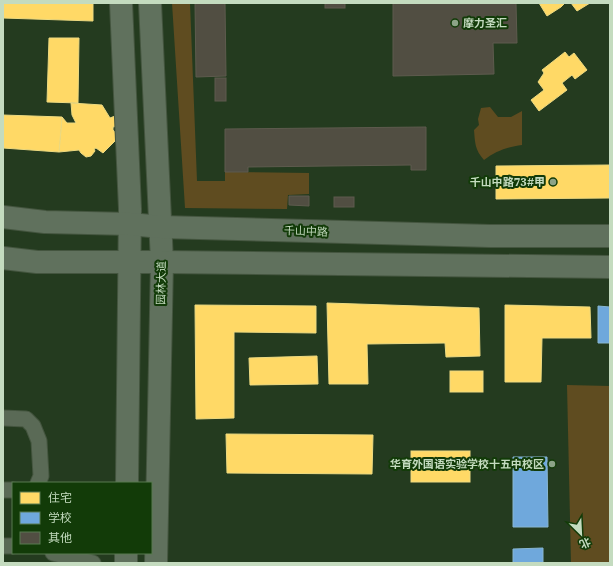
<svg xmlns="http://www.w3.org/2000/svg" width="613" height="566" viewBox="0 0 613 566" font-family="'IBM Plex Serif','Noto Sans SC',serif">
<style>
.green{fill:#5f4c20}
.homes{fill:#ffd966;stroke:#edda81}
.schools{fill:#6fa8dc;stroke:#88b7d3}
.building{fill:#514e42;stroke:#5e5b4e}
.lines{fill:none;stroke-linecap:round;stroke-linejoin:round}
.street-casing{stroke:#44553f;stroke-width:17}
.primary-casing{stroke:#44553f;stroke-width:24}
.street{stroke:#5a6a56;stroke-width:15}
.primary{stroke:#60715d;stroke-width:22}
.poi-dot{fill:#8ca387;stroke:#123b08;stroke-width:1.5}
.labels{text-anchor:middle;stroke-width:4;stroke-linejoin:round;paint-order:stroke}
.poi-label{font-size:11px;font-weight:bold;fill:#c4dbbf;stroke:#123b08;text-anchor:end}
.street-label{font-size:11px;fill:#c4dbbf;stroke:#123b08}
</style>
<rect width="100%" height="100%" fill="#243b1f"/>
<!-- green -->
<g class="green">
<polygon points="172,3 190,3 197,181 225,181 225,172 309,173 309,194 288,195 287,209 185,208"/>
<path d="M 490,107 L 498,117 L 511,117 L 522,111 L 522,145 C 507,147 496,151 484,160 C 475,150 475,143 474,130 L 479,125 L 478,119 L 481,108 Z"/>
<polygon points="567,385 610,386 610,563 571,563"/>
</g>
<!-- homes -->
<g class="homes">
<polygon points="3,3 93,3 93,21 3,18"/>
<polygon points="539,3 565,3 561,7 547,16"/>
<polygon points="571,3 590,3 577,11"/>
<polygon points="49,38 79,38 78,103 47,102"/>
<polygon points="565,52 569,57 574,53 587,70 575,79 572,75 562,83 567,90 539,111 531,100 544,90 538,82 544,73 542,70"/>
<polygon points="71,103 102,105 110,118 115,116 120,117 118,126 113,127 113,130 119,137 103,153 96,148 94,149 95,151 91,156 86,157 81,153 79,150 59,152 62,117 67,123 76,123 72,115"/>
<polygon points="3,115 62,117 59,152 3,148"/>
<polygon points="610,165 610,198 496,199 496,166"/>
<polygon points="327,303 479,308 480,356 446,357 445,343 367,344 368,384 329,384"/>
<polygon points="195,305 316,306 316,333 234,332 234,418 196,419"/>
<polygon points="505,305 590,307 591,338 542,338 541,382 505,382"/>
<polygon points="317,356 318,384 250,385 249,358"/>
<rect x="450" y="371" width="33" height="21"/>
<polygon points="226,434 373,435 372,474 227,473"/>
<rect x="411" y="451" width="59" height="31"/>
</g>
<!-- schools -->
<g class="schools">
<polygon points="598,306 610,307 610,343 598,343"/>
<polygon points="513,457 547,457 548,527 513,527"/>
<polygon points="543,548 543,563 513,563 513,549"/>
</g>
<!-- building -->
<g class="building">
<polygon points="195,3 225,3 226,76 196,77"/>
<rect x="325" y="3" width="20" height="5"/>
<polygon points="393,3 516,3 517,43 493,43 494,74 393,76"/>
<rect x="215" y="78" width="11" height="23"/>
<polygon points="426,127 426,170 411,170 411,165 248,167 248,172 225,172 225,129"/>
<polygon points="289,196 309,196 309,206 289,205"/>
<rect x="334" y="197" width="20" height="10"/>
</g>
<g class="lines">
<!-- street casing -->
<g class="street-casing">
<g id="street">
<polyline points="3,418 26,419 33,426 39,441 41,476 38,483"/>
<polyline points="3,490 13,490"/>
<polyline points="3,546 13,546"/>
<polyline points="53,553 93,563"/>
</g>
</g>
<!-- primary casing -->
<g class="primary-casing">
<g id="primary">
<polyline points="121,3 130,209 127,483"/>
<polyline points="150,3 162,262 156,563"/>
<polyline points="3,217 45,222 130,224 161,227 490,236 610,236"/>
<polyline points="3,258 37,262 162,262 610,267"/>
<polyline points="126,563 126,553"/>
</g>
</g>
<!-- street -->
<use href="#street" class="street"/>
<!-- primary -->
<use href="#primary" class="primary"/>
</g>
<!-- markers -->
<g class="poi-dot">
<circle cx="455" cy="23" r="4"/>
<circle cx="553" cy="182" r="4"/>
<circle cx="552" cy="464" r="4"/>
</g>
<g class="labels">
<!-- poi labels -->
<g class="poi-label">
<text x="463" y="27" text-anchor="start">摩力圣汇</text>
<text x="545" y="186">千山中路73#甲</text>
<text x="544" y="468">华育外国语实验学校十五中校区</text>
</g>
<!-- street labels -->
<g class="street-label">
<text transform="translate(306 231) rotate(2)" y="4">千山中路</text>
<text transform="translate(161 283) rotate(-89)" y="4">园林大道</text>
</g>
</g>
<!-- border -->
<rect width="613" height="566" fill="none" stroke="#c4dbbf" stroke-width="8"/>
<!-- legend -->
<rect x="12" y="482" width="140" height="72" fill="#123b08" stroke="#597b51"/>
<rect x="20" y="492" width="20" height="12" fill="#ffd966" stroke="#597b51"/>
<text x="48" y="502" font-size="12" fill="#c4dbbf">住宅</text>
<rect x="20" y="512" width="20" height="12" fill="#6fa8dc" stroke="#597b51"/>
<text x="48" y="522" font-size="12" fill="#c4dbbf">学校</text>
<rect x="20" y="532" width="20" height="12" fill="#514e42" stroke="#597b51"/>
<text x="48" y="542" font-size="12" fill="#c4dbbf">其他</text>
<!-- north arrow -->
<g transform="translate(581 534) rotate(156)" stroke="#123b08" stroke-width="3" paint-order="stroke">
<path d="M0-3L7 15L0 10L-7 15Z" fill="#c4dbbf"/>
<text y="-6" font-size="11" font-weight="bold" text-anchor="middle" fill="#c4dbbf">北</text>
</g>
</svg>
